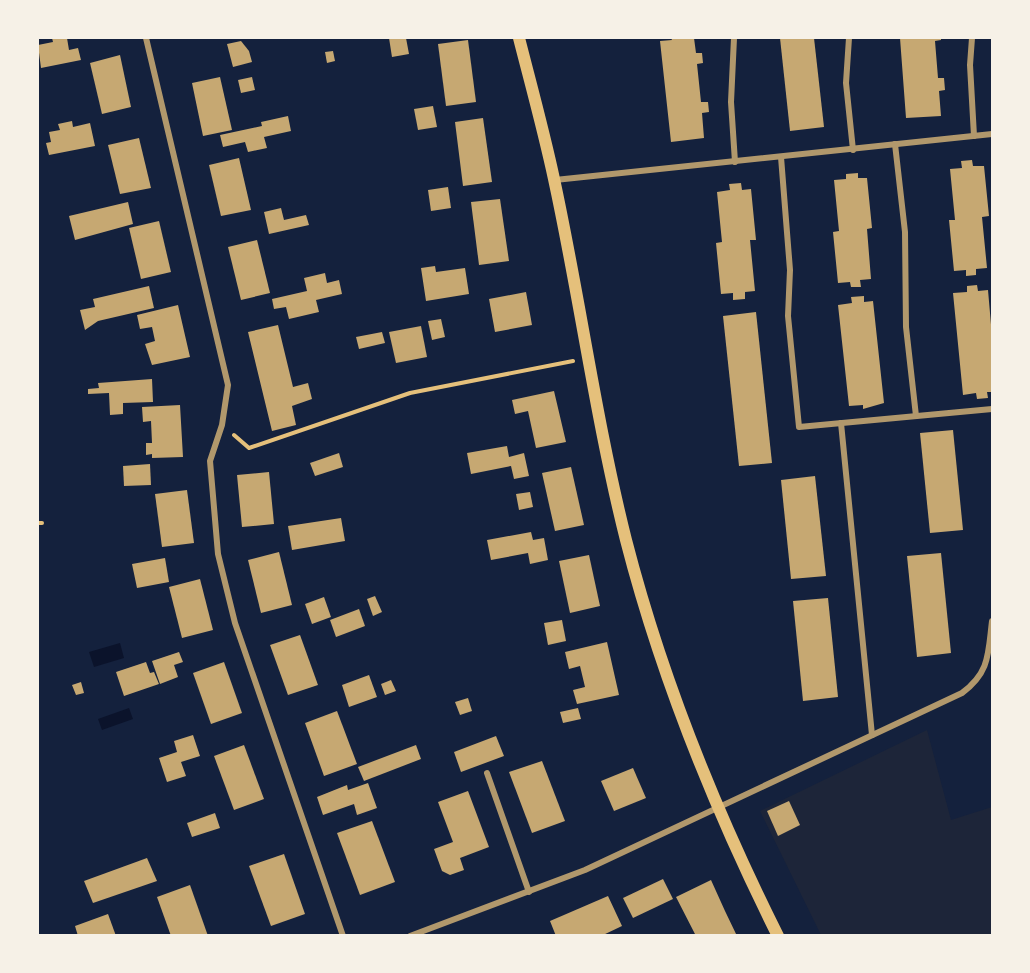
<svg xmlns="http://www.w3.org/2000/svg" width="1030" height="973" viewBox="0 0 1030 973" font-family="Helvetica,sans-serif">
<style>
.green{fill:#1d2539}
.water{fill:#0b132b}
.building{fill:#c6a872}
.lines{fill:none;stroke-linecap:round;stroke-linejoin:round}
.path{stroke:#e5c07b;stroke-width:4}
.minor{stroke:#b1986c;stroke-width:6}
.secondary{stroke:#e5c07b;stroke-width:12}
</style>
<rect width="100%" height="100%" fill="#14213d"/>
<!-- green -->
<polygon class="green" points="927,730 951,820 992,807 992,935 821,935 760,811"/>
<!-- water -->
<g class="water">
<polygon points="120,643 124,658 94,667 89,652"/>
<polygon points="129,708 133,719 102,730 98,719"/>
</g>
<!-- building -->
<g class="building">
<polygon points="52,38 67,38 69,50 78,48 81,60 41,68 38,45 53,42"/>
<polygon points="389,38 406,38 409,54 392,57"/>
<polygon points="671,38 694,38 696,53 702,53 703,63 697,64 701,102 708,102 709,112 702,113 704,138 671,142 660,41 672,40"/>
<polygon points="780,38 814,38 824,127 790,131"/>
<polygon points="900,38 941,38 941,40 935,41 938,78 944,78 945,90 939,91 941,116 906,118"/>
<polygon points="468,40 476,102 446,106 438,44"/>
<polygon points="241,41 249,51 252,62 233,67 227,44"/>
<polygon points="333,51 335,61 327,63 325,52"/>
<polygon points="120,55 131,107 102,114 90,63"/>
<polygon points="220,77 232,130 203,136 192,83"/>
<polygon points="252,77 255,90 241,93 238,80"/>
<polygon points="433,106 437,127 418,130 414,109"/>
<polygon points="288,116 291,131 264,137 267,148 248,152 245,142 223,147 220,135 262,126 261,122"/>
<polygon points="483,118 492,182 463,186 455,122"/>
<polygon points="72,121 73,127 90,123 95,146 49,155 46,143 51,142 49,132 60,130 58,124"/>
<polygon points="139,138 151,188 120,194 108,145"/>
<polygon points="239,158 251,210 221,216 209,165"/>
<polygon points="972,160 973,166 984,166 989,216 982,217 987,268 976,269 976,275 966,276 966,270 954,271 949,220 955,220 950,169 962,168 961,161"/>
<polygon points="858,173 858,178 867,178 872,228 867,229 871,279 860,280 861,287 851,287 850,282 838,283 833,232 839,231 834,180 846,179 846,174"/>
<polygon points="741,183 742,190 751,189 756,240 750,240 755,291 745,292 745,299 733,300 733,293 721,294 716,243 722,242 717,192 730,190 729,184"/>
<polygon points="448,187 451,208 431,211 428,190"/>
<polygon points="500,199 509,261 479,265 471,202"/>
<polygon points="128,202 133,224 75,240 69,216"/>
<polygon points="281,208 284,220 306,215 309,225 269,234 264,212"/>
<polygon points="159,221 171,272 141,279 129,228"/>
<polygon points="257,240 270,293 241,300 228,247"/>
<polygon points="435,266 436,272 465,268 469,294 426,301 421,268"/>
<polygon points="325,273 327,283 339,280 342,294 316,300 319,312 289,319 286,307 274,309 272,299 307,291 304,278"/>
<polygon points="977,285 978,291 988,290 992,336 992,392 987,392 988,398 977,399 976,393 963,395 953,293 967,292 967,286"/>
<polygon points="149,286 154,308 98,321 85,330 80,310 95,307 93,299"/>
<polygon points="526,292 532,325 495,332 489,299"/>
<polygon points="864,296 864,302 873,301 884,403 863,409 863,405 849,406 838,305 852,303 851,297"/>
<polygon points="178,305 190,357 152,365 145,344 155,341 152,327 140,329 137,315"/>
<polygon points="756,312 772,463 739,466 723,316"/>
<polygon points="441,319 445,337 432,340 428,321"/>
<polygon points="278,325 293,387 308,383 312,399 292,406 296,425 272,431 248,332"/>
<polygon points="421,326 427,357 396,363 389,332"/>
<polygon points="382,332 385,343 359,349 356,337"/>
<polygon points="152,379 153,402 123,403 123,414 110,415 109,393 88,394 88,389 99,388 98,383"/>
<polygon points="554,391 566,442 536,448 528,411 515,414 512,400"/>
<polygon points="180,405 183,457 152,458 152,454 146,455 146,443 152,443 151,421 143,422 142,407"/>
<polygon points="953,430 963,530 930,533 920,433"/>
<polygon points="507,446 509,457 524,453 529,476 514,479 511,466 471,474 467,453"/>
<polygon points="339,453 343,467 315,476 310,463"/>
<polygon points="150,464 151,485 124,486 123,466"/>
<polygon points="571,467 584,525 555,531 542,473"/>
<polygon points="269,472 274,524 242,527 237,475"/>
<polygon points="815,476 826,576 791,579 781,480"/>
<polygon points="187,490 194,543 162,547 155,494"/>
<polygon points="530,492 533,507 519,510 516,494"/>
<polygon points="341,518 345,541 292,550 288,526"/>
<polygon points="531,532 533,540 544,538 548,560 530,564 528,553 491,560 487,540"/>
<polygon points="279,552 292,605 261,613 248,560"/>
<polygon points="941,553 951,653 917,657 907,556"/>
<polygon points="589,555 600,606 570,613 559,561"/>
<polygon points="165,558 169,582 137,588 132,564"/>
<polygon points="200,579 213,630 182,638 169,587"/>
<polygon points="375,596 382,612 373,616 367,599"/>
<polygon points="324,597 331,617 312,624 305,604"/>
<polygon points="828,598 838,697 803,701 793,601"/>
<polygon points="359,609 365,626 336,637 330,620"/>
<polygon points="562,620 566,641 548,645 544,623"/>
<polygon points="300,635 318,685 288,695 270,645"/>
<polygon points="607,642 619,695 577,704 573,690 585,687 580,666 569,669 565,652"/>
<polygon points="179,652 183,662 174,665 178,677 160,684 152,661"/>
<polygon points="146,662 150,673 154,672 159,684 124,696 116,672"/>
<polygon points="224,662 242,713 211,724 193,673"/>
<polygon points="369,675 377,697 349,707 342,685"/>
<polygon points="391,680 396,691 385,695 381,684"/>
<polygon points="81,682 84,693 76,695 72,685"/>
<polygon points="468,698 472,711 460,715 455,702"/>
<polygon points="578,708 581,719 563,723 560,712"/>
<polygon points="337,711 357,764 324,776 305,723"/>
<polygon points="193,735 200,756 181,762 186,776 167,782 159,758 177,752 174,741"/>
<polygon points="496,736 504,756 461,772 454,752"/>
<polygon points="244,745 264,799 234,810 214,756"/>
<polygon points="416,745 421,759 364,781 358,767"/>
<polygon points="542,761 565,821 532,833 509,772"/>
<polygon points="633,768 646,798 614,811 601,781"/>
<polygon points="368,783 377,808 357,815 354,804 323,815 317,797 347,785 348,790"/>
<polygon points="468,791 489,847 460,858 464,870 450,875 442,871 434,849 453,842 438,802"/>
<polygon points="789,801 800,825 778,836 767,811"/>
<polygon points="215,813 220,828 192,837 187,823"/>
<polygon points="372,821 395,882 360,895 337,833"/>
<polygon points="284,854 305,914 271,926 249,866"/>
<polygon points="147,858 157,881 93,903 84,881"/>
<polygon points="663,879 673,899 633,918 623,898"/>
<polygon points="711,880 725,911 737,936 696,936 676,897"/>
<polygon points="190,885 208,936 171,936 157,897"/>
<polygon points="608,896 622,926 601,936 556,936 550,921"/>
<polygon points="108,914 116,936 78,936 75,926"/>
</g>
<g class="lines">
<!-- path -->
<g class="path">
<polyline points="234,435 249,448 410,393 573,361"/>
<polyline points="38,523 42,523"/>
</g>
<!-- minor -->
<g class="minor">
<polyline points="146,38 228,385 222,425 210,461 218,554 235,623 343,936"/>
<polyline points="734,38 731,102 735,162"/>
<polyline points="849,38 846,83 853,150"/>
<polyline points="972,38 970,65 974,136"/>
<polyline points="895,144 905,232 906,327 916,416"/>
<polyline points="781,157 790,270 788,316 799,427 992,409"/>
<polyline points="555,180 992,134"/>
<polyline points="841,423 872,735"/>
<polyline points="487,773 529,892"/>
<path d="M 410,936 L 585,870 L 962,693 C 990,672 988,654 992,621"/>
</g>
<!-- secondary -->
<path class="secondary" d="M 519,38 C 531,85 544,132 554,179 C 580,299 596,421 626,540 C 661,676 715,810 778,936"/>
</g>
<!-- border -->
<rect width="1030" height="973" fill="none" stroke="#f6f1e7" stroke-width="78"/>
</svg>
